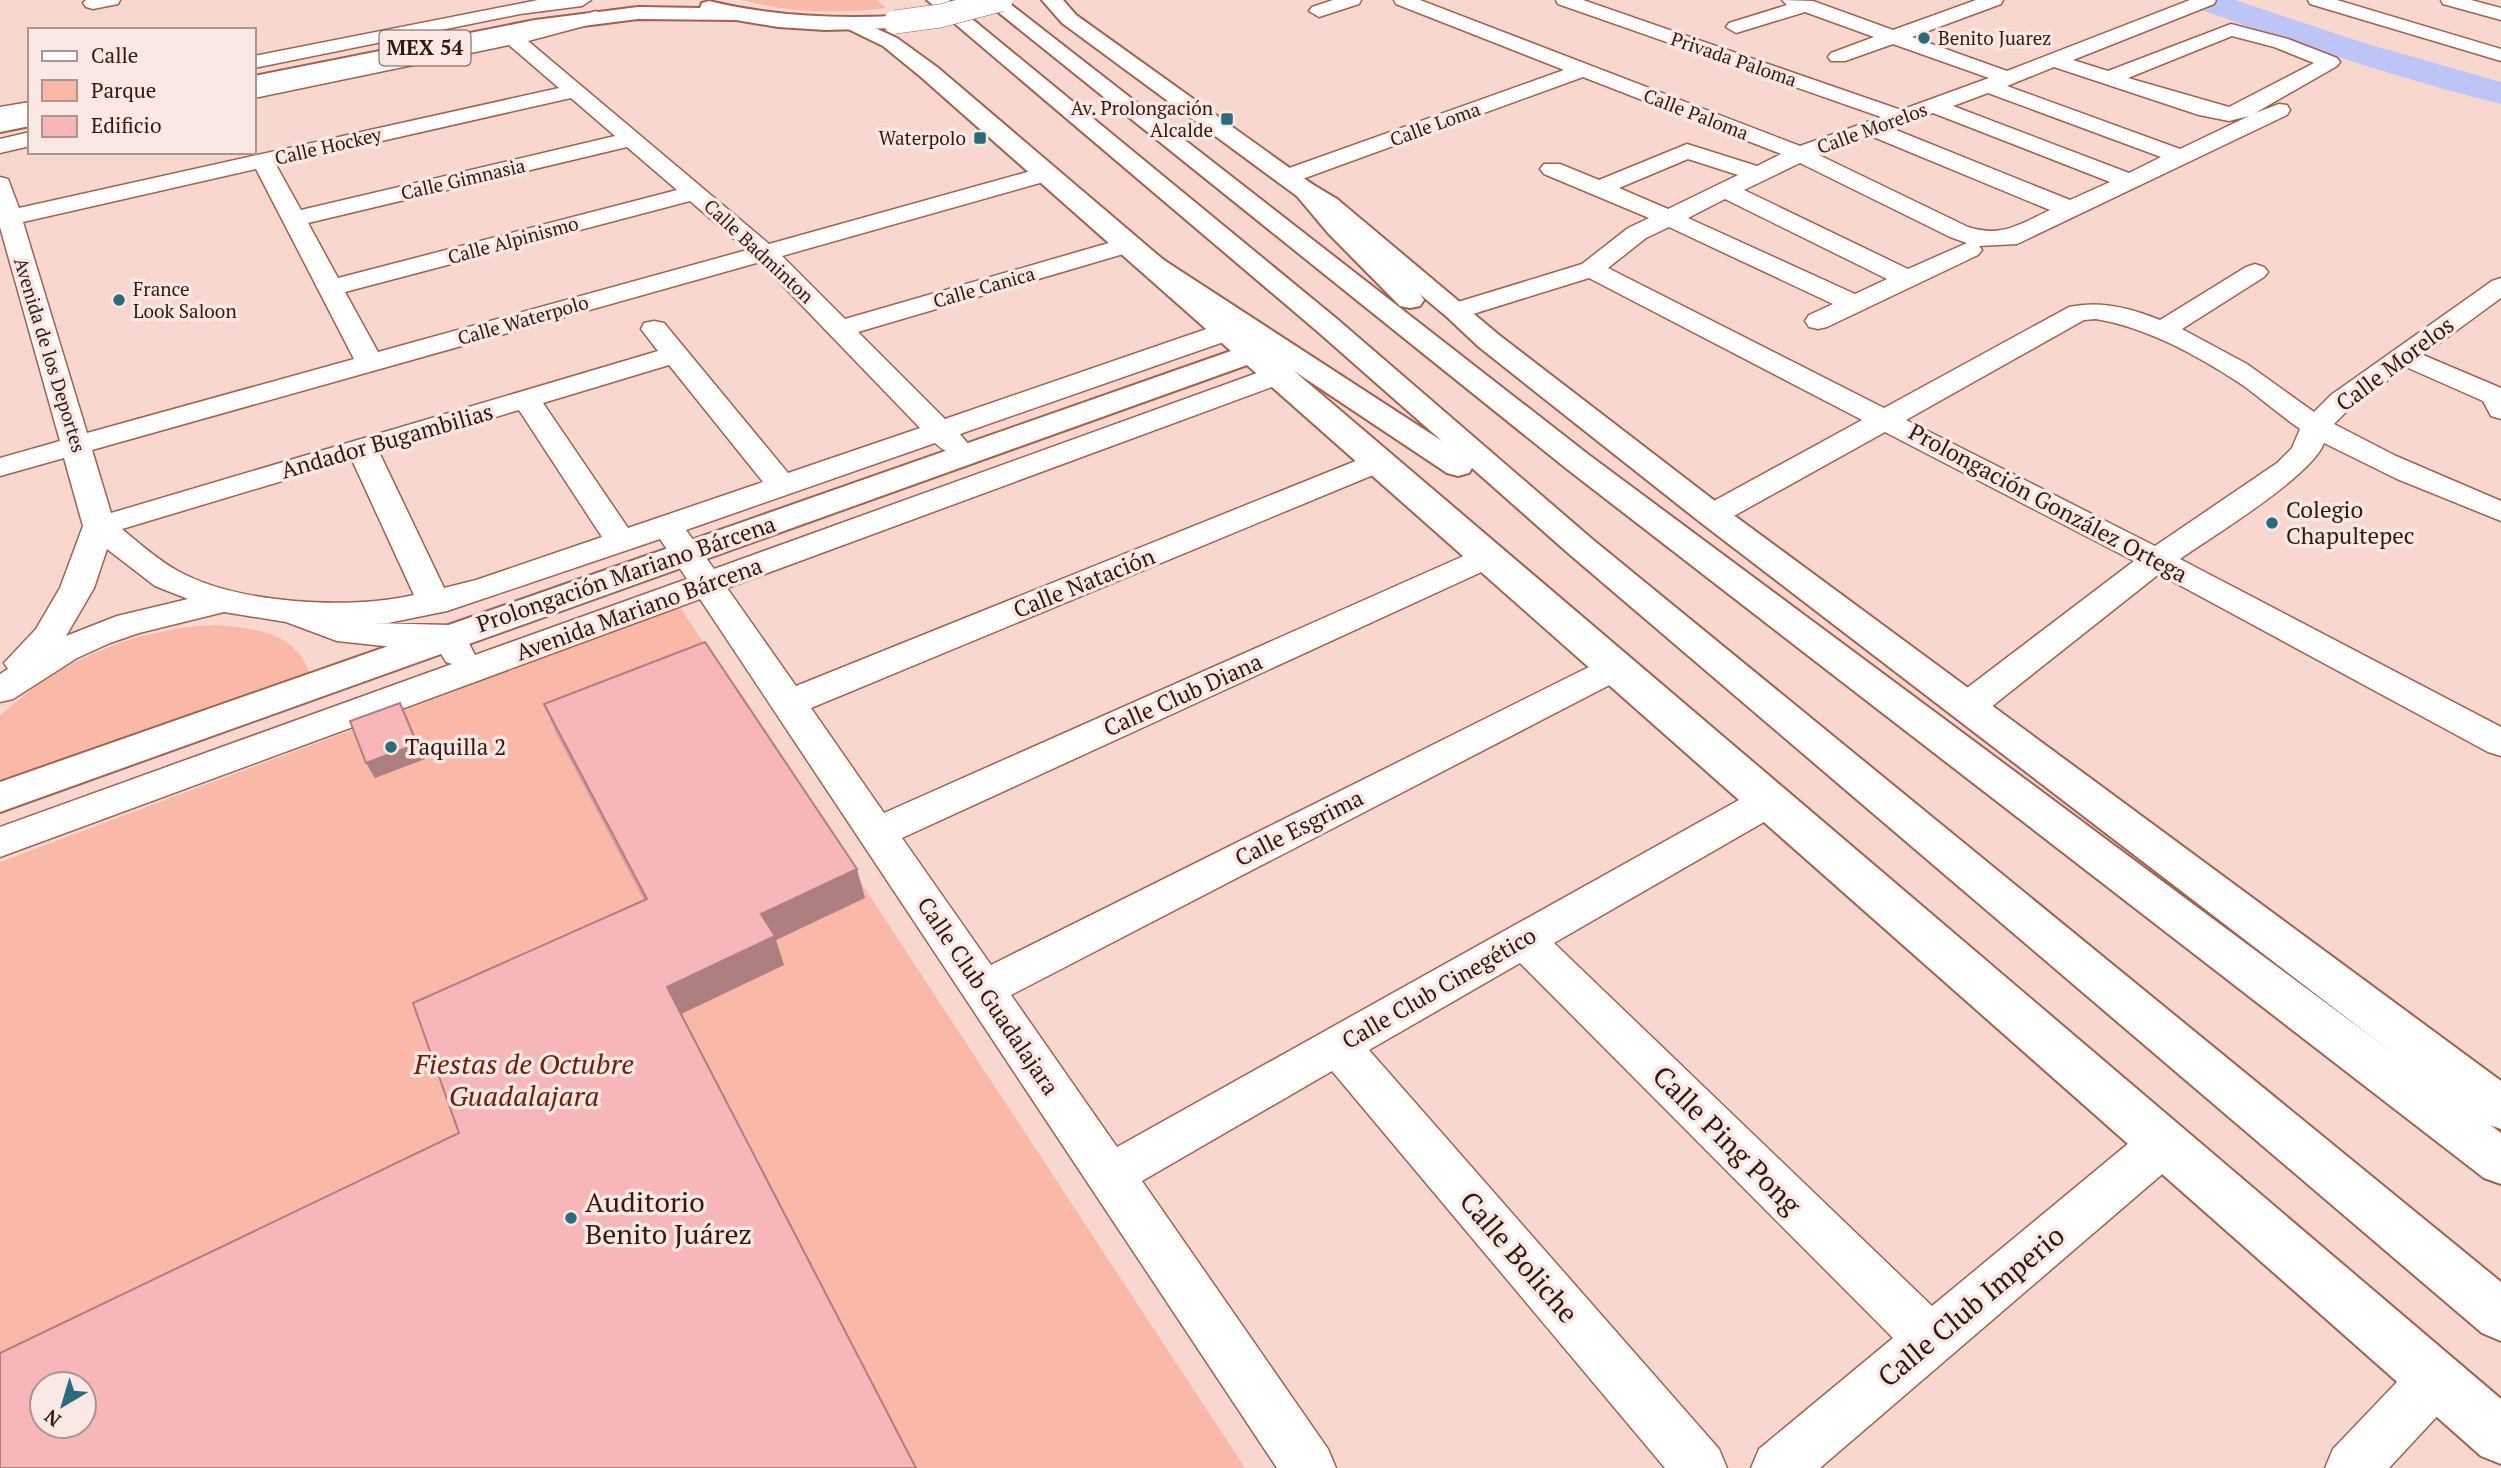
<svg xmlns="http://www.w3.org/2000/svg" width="2501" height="1468" viewBox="0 0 2501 1468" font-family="'PT Serif',serif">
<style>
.green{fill:#f9b9a6;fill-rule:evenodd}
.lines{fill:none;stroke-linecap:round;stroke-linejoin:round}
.river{fill:#bcc5f5;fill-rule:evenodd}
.street-casing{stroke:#a5604c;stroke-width:3}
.secondary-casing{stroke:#a5604c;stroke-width:4}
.primary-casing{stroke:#a5604c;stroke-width:4}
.highway-casing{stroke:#a5604c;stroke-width:4}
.street{fill:#fff;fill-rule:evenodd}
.secondary{fill:#fff;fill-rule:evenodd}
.primary{fill:#fff;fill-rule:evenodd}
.highway{fill:#fff;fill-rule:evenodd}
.primary-bridge-casing{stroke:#a5604c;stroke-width:24;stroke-linecap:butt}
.primary-bridge{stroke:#fff;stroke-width:23}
.wall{fill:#d49d9e}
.shaded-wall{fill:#ad7f81}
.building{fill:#f7b6b8;stroke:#ad7f81;stroke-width:2;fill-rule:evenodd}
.poi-dot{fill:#286c7d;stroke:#f9e8e4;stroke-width:2.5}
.labels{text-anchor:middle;stroke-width:7;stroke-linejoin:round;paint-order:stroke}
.far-poi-label{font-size:19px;fill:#341810;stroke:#f9e8e4;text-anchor:start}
.far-street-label{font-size:19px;fill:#341810;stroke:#f9e8e4}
.shield{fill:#f9e8e4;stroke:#6f5650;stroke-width:2}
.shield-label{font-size:21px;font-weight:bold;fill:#341810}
.street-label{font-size:23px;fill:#341810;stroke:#f9e8e4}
.poi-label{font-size:23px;fill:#341810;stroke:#f9e8e4;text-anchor:start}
.near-park-label{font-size:28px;font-style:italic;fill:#712005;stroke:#f9e8e4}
.near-street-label{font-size:28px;fill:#341810;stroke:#f9e8e4}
.near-poi-label{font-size:28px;fill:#341810;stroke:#f9e8e4;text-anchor:start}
</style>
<rect width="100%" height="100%" fill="#f7d7ce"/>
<!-- green -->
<g class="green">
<path d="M 743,0 L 877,0 L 886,8 C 836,14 791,13 743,0 Z"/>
<path d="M 680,607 L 1245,1468 L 0,1468 L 0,862 ZM 42,1384 L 84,1384 L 84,1426 L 42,1426 Z"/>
<path d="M 214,625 C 256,629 295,630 311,676 L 0,782 L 0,716 C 59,661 132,629 214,625 Z"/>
</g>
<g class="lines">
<!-- river -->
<path class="river" d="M 2188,0 L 2235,0 L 2364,43 L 2501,82 L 2501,104 C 2396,78 2294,43 2193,7 Z"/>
<!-- street casing -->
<g class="street-casing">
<g id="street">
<polygon points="86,0 120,0 118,4 93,9 86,7 83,3"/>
<polygon points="538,0 591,0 582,6 520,14 254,68 254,56"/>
<polygon points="1333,0 1361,0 1359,4 1319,17 1309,11 1312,7"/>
<path d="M 1394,0 L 1420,0 L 1800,146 L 1881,117 L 1558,4 L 1556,0 L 1583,0 L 1901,110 L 1989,78 L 1893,44 L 1845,61 L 1831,61 L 1828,57 L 1831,53 L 1874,37 L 1805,12 L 1736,33 L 1726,27 L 1729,23 L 1787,5 L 1782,0 L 1813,1 L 1893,30 L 1976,0 L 2003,0 L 2001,4 L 1912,37 L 2007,71 L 2190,0 L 2216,0 L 2214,4 L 2073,60 L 2108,71 L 2231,24 L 2288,39 L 2337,58 L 2340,62 L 2337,66 L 2255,113 L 2279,104 L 2287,105 L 2290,110 L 2287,115 L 2017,244 L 1979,246 L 1982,250 L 1978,255 L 1827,327 L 1818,329 L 1809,327 L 1805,321 L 1809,315 L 1833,304 L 1669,227 L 1646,238 L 1608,268 L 1884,408 L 2069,307 C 2100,300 2131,308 2160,320 L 2246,267 L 2255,264 L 2264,267 L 2268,272 L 2264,277 L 2182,329 L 2247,364 L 2314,412 L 2331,395 L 2492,281 L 2501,278 L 2501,298 L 2423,355 L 2501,388 L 2501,419 L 2491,416 L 2483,401 L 2406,367 L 2351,407 L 2334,424 L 2396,456 L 2501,501 L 2501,521 L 2397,479 L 2324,443 C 2312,476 2213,536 2180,559 L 2501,727 L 2501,756 L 2488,752 L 2159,574 L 1981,715 L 1968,718 L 1955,715 L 1950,706 L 1955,697 L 2134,561 L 1885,432 L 1723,522 L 1712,524 L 1701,522 L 1696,515 L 1701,508 L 1862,420 L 1589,278 L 1457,319 L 1448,317 L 1444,311 L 1448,305 L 1582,264 L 1628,228 L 1649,218 L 1544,174 L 1540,169 L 1544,164 L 1560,164 L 1599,180 L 1687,144 L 1757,166 L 1781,154 L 1583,77 L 1294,182 L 1278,182 L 1274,177 L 1278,172 L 1564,70 L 1396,4 ZM 2232,36 L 2274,47 L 2314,63 L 2229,107 L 2128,78 ZM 2054,67 L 2199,115 L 2229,121 L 2249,116 L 2180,149 L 2007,86 ZM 1988,93 L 2161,157 L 2129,173 L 1953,106 ZM 1933,113 L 2110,182 L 2070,200 L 1891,128 ZM 1871,136 L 2050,210 C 2020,224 2002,238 1968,227 L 1819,155 ZM 1688,159 L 1738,175 L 1668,209 L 1619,188 ZM 1800,163 L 1950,237 L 1967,243 L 1908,269 L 1744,190 ZM 1725,199 L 1887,279 L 1855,294 L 1688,218 ZM 2096,319 C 2149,328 2200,357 2244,386 C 2263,400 2281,416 2300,429 L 2292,448 L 2277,463 L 2155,546 L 1906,420 L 2084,320 Z"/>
<polygon points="2308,0 2337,0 2501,49 2501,61 2310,4"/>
<polygon points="2441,0 2471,0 2501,8 2501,20 2443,4"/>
<path d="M 596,11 L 606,17 L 603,21 L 528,41 L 769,244 L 1038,169 L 1054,169 L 1058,174 L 1054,179 L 782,256 L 845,319 L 1119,240 L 1128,238 L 1137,240 L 1140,245 L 1137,250 L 858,332 L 945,419 L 1218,325 L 1228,323 L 1238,325 L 1241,331 L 1238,337 L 960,434 L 969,445 L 965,451 C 951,455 945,452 935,443 L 686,530 L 714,569 L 1268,369 L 1278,367 L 1288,369 L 1292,375 L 1288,381 L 727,588 L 796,686 L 1368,456 L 1379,453 L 1390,456 L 1394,462 L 1390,468 L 811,708 L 884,813 L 1477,550 L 1488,547 L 1499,550 L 1504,557 L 1499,564 L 902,838 L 991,965 L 1603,660 L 1615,656 L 1627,660 L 1633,668 L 1627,676 L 1011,995 L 1117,1147 L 1755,791 L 1769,787 L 1783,791 L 1788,801 L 1783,811 L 1554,943 L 1932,1306 L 2147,1128 L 2164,1122 L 2181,1128 L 2187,1143 L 2181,1158 L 1820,1468 L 1751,1468 L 1759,1449 L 1893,1338 L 1520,963 L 1369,1050 L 1719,1449 L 1727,1468 L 1665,1468 L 1332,1071 L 1142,1181 L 1328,1449 L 1336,1468 L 1277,1468 L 700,599 L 0,857 L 0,827 L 452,664 L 446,662 L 437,647 L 393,647 L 337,641 L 286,622 L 224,612 L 139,633 L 110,643 L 77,658 L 13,699 L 0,702 L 0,674 L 8,669 L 4,663 L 36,629 L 60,588 L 83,526 L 64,458 L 0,476 L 0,458 L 60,441 L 0,227 L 0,177 L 8,179 L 19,208 L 559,88 L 509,45 L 254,98 L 254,86 L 553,24 ZM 571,98 L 615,136 L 301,210 L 276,165 ZM 627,147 L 677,190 L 338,278 L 308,223 ZM 256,169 L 354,359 L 87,433 L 23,222 ZM 690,201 L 747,250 L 378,352 L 345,292 ZM 760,262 L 920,428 L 788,473 L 664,323 L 654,321 L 644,323 L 641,329 L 658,351 L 111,513 L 92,450 ZM 669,365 L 763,482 L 628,528 L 543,403 ZM 519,410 L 602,537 L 476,580 L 444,588 L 379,452 ZM 352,460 L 414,595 C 350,610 237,604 178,571 C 158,560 140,544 122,529 ZM 660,539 L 687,579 L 475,655 L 461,628 L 449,625 L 374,623 L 388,623 L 447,611 ZM 107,549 L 155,586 L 188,599 L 117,616 L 66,636 L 94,588 Z"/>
<polygon points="30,102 30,115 0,121 0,107"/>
<polygon points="30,132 30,146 0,153 0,139"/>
<polygon points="2436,1353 2455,1361 2462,1379 2455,1397 2389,1468 2325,1468 2333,1449 2417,1361"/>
</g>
</g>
<!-- secondary casing -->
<g class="secondary-casing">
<g id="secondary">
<polygon points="1042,0 1063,0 1076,15 1312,184 1337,199 1499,335 1724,508 2501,1081 2501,1129 2484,1123 1700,522 1479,347 1447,317 1319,209 1294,194 1062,23"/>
<polygon points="853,18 897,38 937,67 2501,1399 2501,1464 2481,1456 1247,365 0,812 0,782 1231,351 921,77 883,46 846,28 843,24 846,20"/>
</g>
</g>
<!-- primary casing -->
<g class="primary-casing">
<g id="primary">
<path d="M 709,1 C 771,16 831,19 895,16 L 902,18 L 905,22 L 902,26 L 895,28 L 825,30 L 778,27 L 736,20 L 638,19 L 535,32 L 254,90 L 254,76 L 535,20 L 638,7 L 700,8 L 702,3 Z"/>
<polygon points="30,112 30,126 0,132 0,118"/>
</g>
</g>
<!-- highway casing -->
<g class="highway-casing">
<g id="highway">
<polygon points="927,0 949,0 1337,319 1592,539 2501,1282 2501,1341 2482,1333 1568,553 1472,468 1469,473 1458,476 1447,473 1138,267 1134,261 1138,255 1147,253 1156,255 1442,441 1317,331"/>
<polygon points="983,0 1005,0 1589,455 2501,1133 2501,1184 2484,1178 1567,469"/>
<polygon points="1303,182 1312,184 1346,223 1420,294 1424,300 1420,306 1410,308 1400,306 1328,233 1291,189 1294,184"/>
</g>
</g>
<!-- street -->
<use href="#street" class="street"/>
<!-- secondary -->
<use href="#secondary" class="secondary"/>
<!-- primary -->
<use href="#primary" class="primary"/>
<!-- highway -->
<use href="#highway" class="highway"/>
<!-- primary-bridge casing -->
<g class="primary-bridge-casing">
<polyline id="primary-bridge" points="895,22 940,16 1001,0"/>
</g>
<!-- primary-bridge -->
<use href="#primary-bridge" class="primary-bridge"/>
</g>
<!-- wall -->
<polygon class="wall" points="544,704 865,898 776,940 784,965 681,1014 459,1133 644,900 556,733"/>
<!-- shaded-wall -->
<g class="shaded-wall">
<polygon points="400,703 407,718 425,759 375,778 366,763"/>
<polygon points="857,869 865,898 776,940 784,965 679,1015 667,987 761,914"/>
</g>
<!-- building -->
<g class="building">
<path d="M 705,642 L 857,869 L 761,914 L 775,936 L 667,987 L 916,1468 L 0,1468 L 0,1353 L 459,1133 L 413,1003 L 647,899 L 544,704 ZM 42,1384 L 84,1384 L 84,1426 L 42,1426 Z"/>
<polygon points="400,703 417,744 366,763 350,721"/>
</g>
<!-- markers -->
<g class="poi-dot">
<circle cx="1924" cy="38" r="7"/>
<rect x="1220" y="112" width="14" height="14" rx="3.5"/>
<rect x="973" y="131" width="14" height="14" rx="3.5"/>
<circle cx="119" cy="300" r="7"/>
<circle cx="2272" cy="523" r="7"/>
<circle cx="391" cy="747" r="7"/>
<circle cx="571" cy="1218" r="7"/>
</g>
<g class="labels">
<!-- far-poi labels -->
<g class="far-poi-label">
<text x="1938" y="45">Benito Juarez</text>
<text x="1213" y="115" text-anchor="end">Av. Prolongación<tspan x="1213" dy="22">Alcalde</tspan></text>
<text x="966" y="145" text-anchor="end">Waterpolo</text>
<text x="133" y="296">France<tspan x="133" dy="22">Look Saloon</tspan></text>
</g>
<!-- far-street labels -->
<g class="far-street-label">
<text transform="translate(1734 59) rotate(19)" y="7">Privada Paloma</text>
<text transform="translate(1696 114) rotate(21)" y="7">Calle Paloma</text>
<text transform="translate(1435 124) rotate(-20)" y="7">Calle Loma</text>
<text transform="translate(1872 128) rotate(-20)" y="7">Calle Morelos</text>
<text transform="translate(328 146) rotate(-13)" y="7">Calle Hockey</text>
<text transform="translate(463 179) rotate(-13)" y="7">Calle Gimnasia</text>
<text transform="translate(513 240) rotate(-15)" y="7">Calle Alpinismo</text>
<text transform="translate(759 251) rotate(43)" y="7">Calle Badminton</text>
<text transform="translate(984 287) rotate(-16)" y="7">Calle Canica</text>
<text transform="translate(523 320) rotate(-16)" y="7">Calle Waterpolo</text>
<text transform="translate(50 355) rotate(73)" y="7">Avenida de los Deportes</text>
</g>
<!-- shield labels -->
<rect class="shield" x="379.5" y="30.5" width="91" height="35" rx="5"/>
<g class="shield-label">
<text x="425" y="55">MEX 54</text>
</g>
<!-- street labels -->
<g class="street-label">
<text transform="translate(2395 364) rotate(-37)" y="8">Calle Morelos</text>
<text transform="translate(387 441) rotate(-16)" y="8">Andador Bugambilias</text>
<text transform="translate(2048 503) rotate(28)" y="8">Prolongación González Ortega</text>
<text transform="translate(626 574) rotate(-19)" y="8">Prolongación Mariano Bárcena</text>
<text transform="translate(1084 583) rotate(-22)" y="8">Calle Natación</text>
<text transform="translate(639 609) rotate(-20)" y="8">Avenida Mariano Bárcena</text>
<text transform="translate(1183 695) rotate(-24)" y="8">Calle Club Diana</text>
<text transform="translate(1299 828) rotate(-27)" y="8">Calle Esgrima</text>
<text transform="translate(1439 988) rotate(-30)" y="8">Calle Club Cinegético</text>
<text transform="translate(988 996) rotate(56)" y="8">Calle Club Guadalajara</text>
</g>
<!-- poi labels -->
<g class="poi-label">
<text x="2286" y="518">Colegio<tspan x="2286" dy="26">Chapultepec</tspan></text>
<text x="405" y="755">Taquilla 2</text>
</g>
<!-- near-park labels -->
<g class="near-park-label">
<text x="524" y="1074">Fiestas de Octubre<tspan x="524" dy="32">Guadalajara</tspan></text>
</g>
<!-- near-street labels -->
<g class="near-street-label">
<text transform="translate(1727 1140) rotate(45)" y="10">Calle Ping Pong</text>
<text transform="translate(1519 1257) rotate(49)" y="10">Calle Boliche</text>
<text transform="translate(1971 1306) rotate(-40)" y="10">Calle Club Imperio</text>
</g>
<!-- near-poi labels -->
<g class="near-poi-label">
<text x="585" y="1212">Auditorio<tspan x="585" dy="32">Benito Juárez</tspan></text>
</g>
</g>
<!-- legend -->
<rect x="28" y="28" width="228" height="126" fill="#f9e8e4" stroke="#aa958f" stroke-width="2"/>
<rect x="42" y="51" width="35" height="10" fill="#ffffff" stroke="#aa958f" stroke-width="2"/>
<text x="91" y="63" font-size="21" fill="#341810">Calle</text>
<rect x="42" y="80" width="35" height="21" fill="#f9b9a6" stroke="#aa958f" stroke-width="2"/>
<text x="91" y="98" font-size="21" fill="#341810">Parque</text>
<rect x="42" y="116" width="35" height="21" fill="#f7b6b8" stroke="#aa958f" stroke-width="2"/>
<text x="91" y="133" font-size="21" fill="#341810">Edificio</text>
<!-- north arrow -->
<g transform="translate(63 1405) rotate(218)"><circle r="33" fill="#f9e8e4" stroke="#aa958f" stroke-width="2"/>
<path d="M0-5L12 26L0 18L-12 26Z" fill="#286c7d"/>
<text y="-10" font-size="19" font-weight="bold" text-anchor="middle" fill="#341810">N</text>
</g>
</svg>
